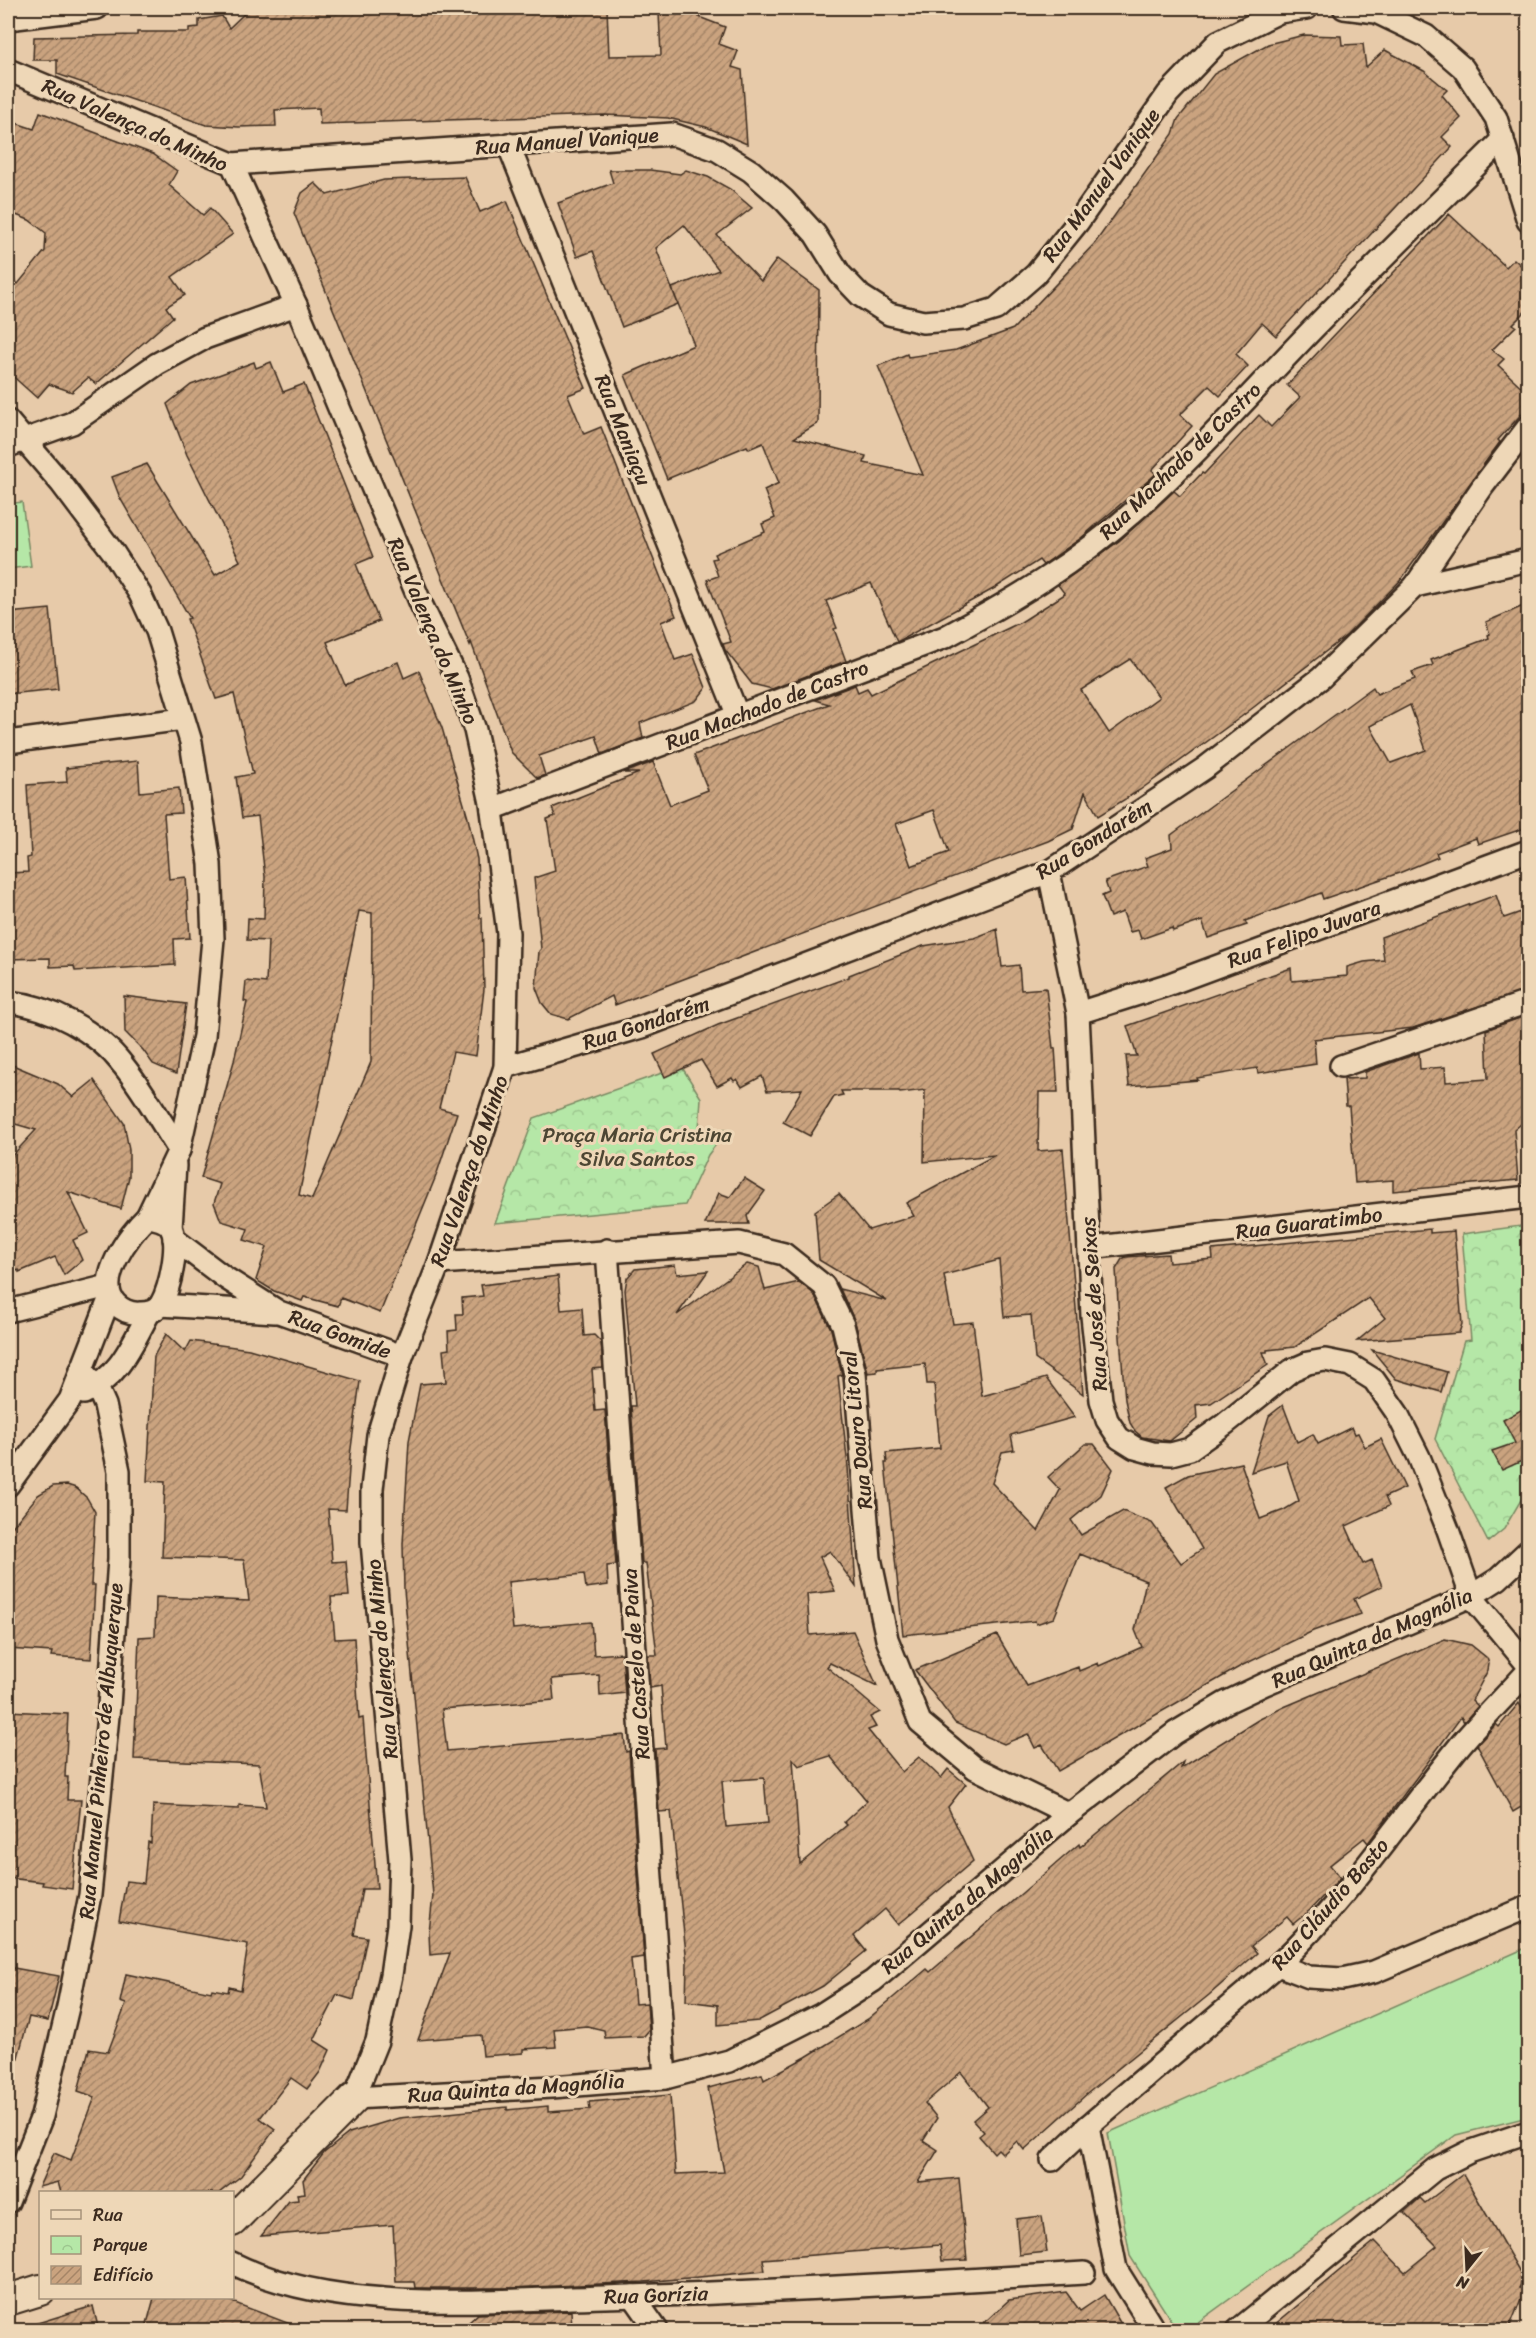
<svg xmlns="http://www.w3.org/2000/svg" width="1536" height="2338" viewBox="0 0 1536 2338" font-family="Sriracha,sans-serif">
<style>
.park{fill:url(#park-crowns);stroke:#788862;stroke-width:1.5}
.pitch{fill:#b5e7a7;stroke:#788862;stroke-width:1.5}
.building{fill:url(#building-hatch);stroke:#3b2a1e;stroke-width:1.5;fill-rule:evenodd}
.lines{fill:none;stroke-linecap:round;stroke-linejoin:round}
.street-casing{stroke:#3b2a1e;stroke-width:26}
.secondary-casing{stroke:#3b2a1e;stroke-width:34}
.street{stroke:#eed7b7;stroke-width:21}
.secondary{stroke:#eed7b7;stroke-width:30}
.labels{text-anchor:middle;stroke-width:6;stroke-linejoin:round;paint-order:stroke}
.street-label{font-size:21px;fill:#3b2a1e;stroke:#eed7b7}
.park-label{font-size:21px;fill:#4d4633;stroke:#eed7b7}
</style>
<defs>
<pattern id="park-crowns" width="20" height="18" patternUnits="userSpaceOnUse" patternTransform="scale(1.5)"><rect width="20" height="18" fill="#b5e7a7"/><path d="M2 6a3 3 0 1 1 6 0M12 15a3 3 0 1 1 6 0" fill="none" stroke="#9dc68f"/></pattern>
<pattern id="building-hatch" width="6" height="6" patternUnits="userSpaceOnUse" patternTransform="scale(1.5)"><rect width="6" height="6" fill="#caa37f"/><path d="M-1 1l2-2M0 6l6-6M5 7l2-2" fill="none" stroke="#a58567"/></pattern>
</defs>
<rect width="100%" height="100%" fill="#e7caa9"/>
<filter id="ink" filterUnits="userSpaceOnUse"><feTurbulence type="fractalNoise" baseFrequency=".0167" numOctaves="2"/><feDisplacementMap in="SourceGraphic" scale="12" xChannelSelector="R" yChannelSelector="G"/><feConvolveMatrix kernelMatrix="1 2 1 2 8 2 1 2 1" color-interpolation-filters="sRGB"/></filter>
<g filter="url(#ink)">
<!-- park -->
<g class="park">
<polygon points="680,1064 701,1098 699,1130 727,1130 708,1155 685,1205 495,1223 534,1118 662,1073"/>
<polygon points="1528,1225 1528,1488 1504,1529 1488,1542 1435,1439 1464,1341 1471,1340 1462,1234"/>
</g>
<!-- pitch -->
<g class="pitch">
<polygon points="22,502 31,566 8,569 8,504"/>
<polygon points="1528,1947 1528,2117 1456,2135 1187,2330 1177,2330 1130,2256 1108,2133"/>
</g>
<!-- building -->
<g class="building">
<polygon points="250,8 607,8 609,56 661,55 659,13 661,14 661,8 702,8 699,17 725,27 719,44 738,51 732,67 742,70 747,144 706,127 668,118 605,115 320,124 319,108 275,110 276,126 239,127 206,125 57,74 57,60 33,60 34,37 137,35 137,32 189,32 189,28 199,27 199,20 222,16 229,28"/>
<polygon points="1304,35 1341,36 1342,45 1363,44 1366,67 1385,50 1424,71 1447,90 1442,95 1461,118 1442,137 1452,147 1276,336 1262,323 1236,354 1248,366 1220,396 1209,386 1180,415 1192,426 1152,470 1156,474 1081,538 1043,565 1039,560 995,588 897,642 871,583 826,601 837,628 834,629 846,661 772,689 752,684 725,650 723,644 731,642 707,580 718,576 712,559 716,558 714,554 765,532 762,524 775,518 764,490 779,483 763,443 749,449 747,446 667,479 625,375 694,345 672,288 719,270 684,225 656,248 678,304 622,327 593,251 577,257 558,203 613,183 609,170 650,170 680,174 686,170 708,177 730,189 752,208 717,235 761,281 777,259 819,290 818,423 794,438 866,456 864,463 923,475 878,366 907,354 908,357 956,350 1013,329 1095,243 1173,134 1178,119 1214,74 1268,44"/>
<polygon points="40,112 153,154 177,171 169,185 203,215 210,208 233,234 172,277 185,295 166,307 173,317 96,384 88,378 72,392 49,384 37,398 8,372 8,275 18,284 45,251 46,233 29,220 8,212 8,139 13,122 34,129"/>
<polygon points="465,177 480,212 507,201 586,388 568,395 584,434 601,427 676,616 661,622 675,660 693,654 706,688 696,701 640,723 643,738 602,754 596,736 539,756 545,775 537,778 511,752 471,642 470,645 294,213 302,193 315,183 327,195 384,180"/>
<path d="M 1449,214 L 1506,267 L 1514,259 L 1528,272 L 1528,309 L 1513,324 L 1516,326 L 1492,350 L 1504,359 L 1498,365 L 1528,393 L 1528,407 L 1498,440 L 1500,442 L 1400,581 L 1347,635 L 1241,717 L 1140,790 L 1098,816 L 1085,792 L 1073,829 L 1048,841 L 615,1005 L 612,996 L 568,1019 L 551,1014 L 542,1003 L 536,988 L 539,951 L 541,949 L 534,878 L 555,871 L 547,819 L 555,816 L 552,808 L 639,773 L 624,773 L 653,762 L 670,805 L 708,790 L 694,755 L 829,704 L 815,700 L 855,685 L 858,692 L 867,688 L 871,694 L 1021,622 L 1065,594 L 1058,585 L 1119,541 L 1174,491 L 1180,496 L 1202,473 L 1204,474 L 1259,415 L 1271,427 L 1300,397 L 1287,385 ZM 1130,659 L 1159,697 L 1109,733 L 1081,690 ZM 934,810 L 949,852 L 911,866 L 896,824 Z"/>
<path d="M 254,362 L 256,368 L 271,362 L 283,392 L 304,384 L 373,557 L 356,564 L 379,621 L 327,642 L 345,685 L 398,662 L 404,678 L 419,671 L 442,728 L 468,818 L 477,859 L 480,918 L 482,918 L 484,989 L 476,1056 L 453,1052 L 439,1108 L 457,1113 L 436,1176 L 380,1313 L 341,1298 L 338,1306 L 304,1297 L 302,1301 L 274,1291 L 256,1280 L 267,1247 L 244,1240 L 248,1229 L 221,1221 L 214,1203 L 220,1184 L 201,1178 L 234,1061 L 247,1002 L 244,1001 L 246,981 L 266,983 L 268,941 L 247,940 L 248,918 L 264,919 L 265,877 L 258,816 L 242,818 L 236,777 L 253,774 L 234,694 L 216,699 L 187,619 L 190,618 L 120,498 L 112,477 L 147,464 L 215,575 L 240,561 L 187,455 L 167,404 L 191,385 ZM 359,911 L 372,913 L 371,1062 L 312,1199 L 299,1195 Z"/>
<path d="M 1528,604 L 1528,827 L 1478,844 L 1476,838 L 1436,853 L 1438,857 L 1399,873 L 1323,899 L 1321,893 L 1245,921 L 1247,925 L 1208,938 L 1202,921 L 1173,931 L 1172,928 L 1141,939 L 1138,930 L 1130,932 L 1123,912 L 1110,917 L 1102,896 L 1109,893 L 1105,881 L 1148,866 L 1145,858 L 1172,848 L 1171,835 L 1373,687 L 1377,694 L 1415,679 L 1412,672 L 1433,665 L 1431,660 L 1489,638 L 1488,635 L 1490,634 L 1486,622 ZM 1410,705 L 1426,750 L 1391,763 L 1370,726 Z"/>
<polygon points="50,609 58,689 8,694 8,613"/>
<polygon points="138,761 140,792 179,788 181,813 164,814 169,879 186,877 190,938 174,939 175,965 75,971 74,966 50,967 50,958 8,959 8,873 28,872 27,858 31,857 27,785 67,782 66,768"/>
<polygon points="1496,895 1504,918 1524,911 1528,924 1528,990 1413,1028 1314,1039 1316,1064 1258,1073 1257,1068 1197,1078 1198,1080 1129,1086 1126,1056 1137,1056 1127,1026 1291,968 1292,981 1347,976 1347,967 1364,962 1384,960 1381,937"/>
<polygon points="997,929 1002,967 1019,965 1021,990 1046,988 1053,1048 1055,1048 1058,1092 1039,1092 1038,1151 1063,1149 1083,1394 1035,1359 1031,1315 1004,1317 999,1260 944,1275 953,1324 973,1322 982,1396 1046,1378 1075,1417 1011,1435 1014,1450 1002,1452 992,1483 1038,1531 1060,1490 1048,1477 1085,1444 1094,1444 1113,1469 1101,1495 1071,1520 1081,1535 1123,1511 1152,1523 1181,1563 1202,1549 1166,1487 1188,1475 1241,1463 1260,1519 1284,1510 1299,1501 1286,1461 1251,1472 1269,1416 1283,1405 1297,1442 1313,1434 1318,1444 1352,1427 1355,1434 1358,1433 1365,1447 1381,1439 1405,1488 1385,1497 1389,1506 1346,1526 1363,1564 1372,1560 1382,1586 1354,1599 1361,1614 1313,1631 1241,1666 1058,1771 1042,1745 1035,1748 1028,1734 1004,1744 955,1723 915,1670 997,1635 1027,1686 1078,1667 1079,1671 1098,1663 1099,1666 1142,1647 1135,1630 1146,1581 1080,1554 1054,1618 1036,1624 1035,1621 903,1635 885,1463 887,1463 886,1453 940,1448 934,1384 927,1384 925,1364 877,1369 877,1372 868,1373 855,1322 840,1289 887,1301 819,1260 815,1211 839,1194 869,1230 914,1216 906,1203 995,1155 924,1162 925,1090 900,1093 899,1091 841,1091 843,1095 834,1097 810,1136 783,1122 802,1089 767,1091 762,1076 742,1087 737,1079 734,1081 732,1078 717,1086 701,1060 665,1077 654,1054 718,1025 849,977 849,975 923,946 974,938"/>
<polygon points="124,996 186,1004 176,1074 153,1064 143,1050 125,1032"/>
<polygon points="1528,1015 1528,1118 1514,1130 1518,1180 1393,1191 1393,1180 1355,1183 1349,1106 1346,1106 1344,1079 1365,1078 1365,1072 1419,1053 1420,1069 1445,1067 1446,1082 1488,1079 1486,1030"/>
<polygon points="8,1063 58,1084 73,1097 94,1080 124,1123 129,1150 129,1177 121,1209 68,1192 88,1233 73,1240 82,1260 64,1275 55,1257 19,1272 19,1270 8,1274 8,1160 36,1130 8,1122"/>
<polygon points="744,1178 765,1191 747,1216 749,1224 705,1224 719,1193 730,1197"/>
<polygon points="1430,1229 1430,1233 1454,1231 1462,1324 1459,1333 1357,1341 1385,1318 1369,1298 1295,1347 1267,1350 1267,1352 1263,1352 1268,1365 1211,1403 1196,1405 1197,1419 1170,1441 1142,1437 1135,1431 1130,1423 1125,1400 1120,1337 1116,1269 1122,1259 1126,1257 1168,1254 1169,1263 1213,1259 1212,1250"/>
<path d="M 747,1264 L 759,1267 L 765,1290 L 799,1282 L 814,1294 L 831,1329 L 842,1375 L 838,1376 L 848,1467 L 856,1587 L 830,1551 L 820,1557 L 835,1591 L 807,1594 L 810,1635 L 853,1631 L 877,1686 L 830,1663 L 827,1667 L 880,1712 L 870,1717 L 876,1727 L 868,1730 L 902,1772 L 919,1757 L 941,1778 L 948,1769 L 966,1784 L 948,1807 L 973,1861 L 898,1925 L 885,1909 L 854,1936 L 866,1951 L 823,1986 L 758,2021 L 718,2025 L 718,2005 L 686,2001 L 687,1963 L 671,1811 L 659,1812 L 655,1749 L 666,1748 L 661,1686 L 650,1688 L 648,1655 L 657,1655 L 646,1563 L 642,1563 L 631,1406 L 635,1406 L 625,1290 L 627,1278 L 635,1269 L 675,1265 L 677,1274 L 708,1271 L 677,1315 ZM 830,1756 L 867,1801 L 844,1822 L 847,1825 L 800,1864 L 793,1759 L 799,1766 ZM 764,1778 L 768,1823 L 726,1827 L 722,1781 Z"/>
<polygon points="558,1276 561,1310 582,1308 584,1336 594,1335 601,1342 603,1368 592,1369 595,1411 605,1410 616,1565 607,1566 608,1585 586,1588 584,1574 508,1582 513,1629 591,1622 594,1655 622,1653 625,1693 600,1696 599,1675 552,1679 554,1700 442,1709 447,1751 624,1735 626,1752 629,1751 644,1957 631,1959 635,2004 647,2003 649,2030 644,2036 605,2038 604,2030 587,2026 554,2029 556,2047 523,2049 523,2053 483,2056 481,2035 418,2040 450,1953 430,1955 429,1933 433,1895 404,1590 403,1544 409,1441 420,1384 446,1382 443,1350 449,1349 448,1331 457,1330 456,1314 463,1314 462,1298 483,1296 481,1285"/>
<polygon points="166,1334 185,1352 191,1341 249,1349 360,1381 350,1456 346,1510 328,1509 332,1562 346,1561 349,1596 331,1597 335,1639 354,1638 359,1719 363,1718 377,1889 362,1889 354,1935 367,1937 354,2000 337,1995 314,2040 330,2050 320,2072 307,2089 291,2078 260,2118 275,2129 241,2176 219,2193 61,2193 58,2182 39,2187 54,2153 71,2160 95,2097 78,2091 89,2049 108,2052 126,2004 120,2002 126,1974 211,1992 212,1989 228,1992 229,1987 241,1990 248,1944 119,1921 126,1881 144,1883 148,1842 151,1843 153,1805 239,1809 239,1805 266,1807 259,1764 134,1759 139,1637 155,1636 156,1597 249,1601 244,1560 162,1557 165,1482 147,1481 154,1356"/>
<polygon points="1372,1350 1447,1372 1441,1392 1396,1379"/>
<polygon points="1528,1406 1528,1468 1524,1460 1502,1470 1492,1451 1515,1443 1503,1420"/>
<polygon points="67,1485 76,1488 87,1498 95,1512 91,1585 95,1585 91,1659 51,1656 52,1652 8,1649 8,1532 38,1495 53,1486"/>
<polygon points="1445,1639 1471,1645 1487,1658 1489,1664 1488,1670 1472,1700 1478,1706 1464,1722 1461,1717 1368,1843 1364,1838 1330,1865 1340,1878 1310,1910 1293,1924 1287,1917 1251,1946 1257,1953 1209,1995 1088,2093 1024,2150 1017,2141 1003,2154 998,2149 994,2153 979,2136 984,2132 973,2120 988,2107 961,2072 925,2103 937,2118 923,2140 938,2150 918,2182 959,2178 967,2260 942,2261 940,2245 763,2259 765,2271 644,2282 512,2288 415,2288 414,2282 396,2282 393,2225 261,2236 289,2201 298,2200 297,2194 305,2193 303,2180 324,2153 349,2133 399,2118 507,2107 507,2110 548,2106 548,2112 590,2109 589,2102 670,2095 676,2174 724,2172 708,2088 762,2074 764,2080 806,2057 868,2019 927,1969 930,1972 1079,1844 1080,1847 1183,1762 1181,1768 1258,1720 1284,1707"/>
<polygon points="1519,1703 1528,1720 1528,1803 1513,1812 1477,1745 1496,1724 1499,1727"/>
<polygon points="8,1711 68,1714 65,1777 68,1777 67,1800 81,1800 72,1889 42,1885 43,1882 8,1878"/>
<polygon points="8,1967 59,1976 48,2021 29,2017 14,2072 8,2071"/>
<polygon points="1463,2174 1524,2279 1519,2288 1525,2289 1508,2331 1267,2331 1375,2241 1405,2272 1437,2246 1404,2212 1420,2198 1425,2203"/>
<polygon points="1042,2216 1047,2252 1019,2255 1016,2219"/>
<polygon points="1066,2292 1080,2311 1104,2295 1125,2331 975,2331 1009,2300"/>
<polygon points="154,2298 222,2298 303,2329 303,2331 145,2331"/>
<polygon points="93,2306 99,2331 32,2331 31,2325"/>
<polygon points="571,2311 572,2331 459,2331 478,2314"/>
</g>
<g class="lines">
<!-- street casing -->
<g class="street-casing">
<g id="street">
<polyline points="1344,8 1376,12 1426,36 1463,68 1496,118 1528,221"/>
<polyline points="8,19 97,8"/>
<polyline points="8,70 232,164 296,305 421,604 457,678 475,730 491,803 508,933 505,1067 439,1263 402,1356 378,1435 372,1489 372,1542 400,1860 398,1925 391,1975 377,2041 354,2098 552,2087 665,2078 729,2061 822,2014 873,1981 1069,1814 1175,1733 1225,1703 1265,1684 1471,1596 1498,1579 1528,1551"/>
<polyline points="508,144 738,716"/>
<polyline points="232,164 672,134 717,150 751,171 784,200 815,234 840,274 861,296 889,314 923,322 964,319 996,309 1036,274 1078,222 1168,94 1218,42 1279,12 1307,8"/>
<polyline points="8,421 61,483 113,552 140,594 157,631 191,742 210,864 213,939 204,1036 179,1150 147,1217"/>
<polyline points="8,446 72,423 157,364 205,338 296,305"/>
<polyline points="1415,586 1483,486 1528,427"/>
<polyline points="8,742 183,719"/>
<path d="M 492,809 L 945,637 C 1012,601 1076,563 1133,512 C 1196,456 1252,392 1311,331 C 1374,266 1439,203 1503,139"/>
<polyline points="1049,872 1078,1013 1092,1316 1101,1400 1107,1420 1119,1438 1135,1448 1153,1453 1171,1454 1190,1449 1225,1424 1292,1370 1308,1363 1325,1360 1350,1365 1374,1380 1397,1413 1419,1457 1448,1530 1471,1596 1528,1665"/>
<path d="M 8,1002 C 50,1006 97,1031 123,1065 C 144,1091 161,1122 179,1150"/>
<polyline points="1078,1013 1167,985 1528,851"/>
<polyline points="1341,1066 1528,1002"/>
<polyline points="505,1067 642,1027 1049,872 1205,768 1321,678 1415,586 1528,560"/>
<path d="M 147,1217 C 155,1218 166,1219 171,1228 C 180,1244 170,1288 161,1304 C 157,1310 149,1313 141,1313 C 132,1314 123,1311 116,1304 C 94,1282 129,1234 147,1217 Z"/>
<polyline points="171,1228 175,1165"/>
<polyline points="174,1239 224,1277 279,1312 402,1356"/>
<polyline points="1089,1248 1528,1197"/>
<polyline points="607,1250 665,2078"/>
<polyline points="439,1263 739,1243 784,1254 824,1286 843,1325 855,1374 870,1558 887,1639 920,1722 975,1768 1069,1814"/>
<polyline points="160,1305 275,1312"/>
<polyline points="8,1311 108,1286"/>
<path d="M 84,1393 C 120,1376 131,1346 149,1313"/>
<polyline points="8,1485 70,1400 110,1297"/>
<polyline points="1278,1965 1309,1977 1342,1979 1374,1972 1528,1907"/>
<polyline points="1088,2126 1116,2269 1154,2330"/>
<path d="M 1052,2160 L 1088,2126 L 1278,1965 C 1346,1900 1398,1822 1457,1749 C 1479,1722 1505,1697 1528,1671"/>
<polyline points="8,2202 42,2116 68,2007 90,1895 109,1706 119,1559 119,1471 105,1405 97,1387 81,1370"/>
<path d="M 232,2263 C 335,2315 491,2300 604,2297 C 764,2292 924,2283 1084,2273"/>
<polyline points="633,2296 657,2330"/>
<polyline points="1238,2330 1435,2169 1469,2152 1528,2132"/>
</g>
</g>
<!-- secondary casing -->
<g class="secondary-casing">
<g id="secondary">
<polyline points="232,2221 354,2098"/>
<polyline points="8,2300 40,2290"/>
</g>
</g>
<!-- street -->
<use href="#street" class="street"/>
<!-- secondary -->
<use href="#secondary" class="secondary"/>
</g>
</g>
<g class="labels">
<!-- street labels -->
<g class="street-label">
<text transform="translate(135 125) rotate(24)" y="7">Rua Valença do Minho</text>
<text transform="translate(567 141) rotate(-4)" y="7">Rua Manuel Vanique</text>
<text transform="translate(1101 185) rotate(-54)" y="7">Rua Manuel Vanique</text>
<text transform="translate(623 430) rotate(68)" y="7">Rua Maniaçu</text>
<text transform="translate(1180 461) rotate(-44)" y="7">Rua Machado de Castro</text>
<text transform="translate(433 631) rotate(67)" y="7">Rua Valença do Minho</text>
<text transform="translate(767 705) rotate(-21)" y="7">Rua Machado de Castro</text>
<text transform="translate(1094 839) rotate(-32)" y="7">Rua Gondarém</text>
<text transform="translate(1304 934) rotate(-20)" y="7">Rua Felipo Juvara</text>
<text transform="translate(646 1023) rotate(-18)" y="7">Rua Gondarém</text>
<text transform="translate(469 1171) rotate(-71)" y="7">Rua Valença do Minho</text>
<text transform="translate(1309 1223) rotate(-7)" y="7">Rua Guaratimbo</text>
<text transform="translate(1094 1304) rotate(-94)" y="7">Rua José de Seixas</text>
<text transform="translate(340 1334) rotate(20)" y="7">Rua Gomide</text>
<text transform="translate(857 1430) rotate(-96)" y="7">Rua Douro Litoral</text>
<text transform="translate(1372 1638) rotate(-24)" y="7">Rua Quinta da Magnólia</text>
<text transform="translate(382 1659) rotate(-95)" y="7">Rua Valença do Minho</text>
<text transform="translate(636 1664) rotate(-94)" y="7">Rua Castelo de Paiva</text>
<text transform="translate(101 1751) rotate(-85)" y="7">Rua Manuel Pinheiro de Albuquerque</text>
<text transform="translate(967 1900) rotate(-40)" y="7">Rua Quinta da Magnólia</text>
<text transform="translate(1330 1904) rotate(-49)" y="7">Rua Cláudio Basto</text>
<text transform="translate(516 2088) rotate(-4)" y="7">Rua Quinta da Magnólia</text>
<text transform="translate(656 2295) rotate(-2)" y="7">Rua Gorízia</text>
</g>
<!-- park labels -->
<g class="park-label">
<text x="637" y="1142">Praça Maria Cristina<tspan x="637" dy="24">Silva Santos</tspan></text>
</g>
</g>
<!-- margin -->
<rect width="1536" height="2338" fill="none" stroke="#eed7b7" stroke-width="30"/>
<rect x="15" y="15" width="1506" height="2308" fill="none" stroke="#3b2a1e" stroke-width="2" filter="url(#ink)"/>
<!-- legend -->
<rect x="39" y="2191" width="195" height="108" fill="#eed7b7" stroke="#a6927a" stroke-width="1.5"/>
<rect x="51" y="2210" width="30" height="9" fill="#eed7b7" stroke="#a6927a" stroke-width="1.5"/>
<text x="93" y="2221" font-size="18" fill="#3b2a1e">Rua</text>
<rect x="51" y="2236" width="30" height="18" fill="url(#park-crowns)" stroke="#a6927a" stroke-width="1.5"/>
<text x="93" y="2251" font-size="18" fill="#3b2a1e">Parque</text>
<rect x="51" y="2266" width="30" height="18" fill="url(#building-hatch)" stroke="#a6927a" stroke-width="1.5"/>
<text x="93" y="2281" font-size="18" fill="#3b2a1e">Edifício</text>
<!-- north arrow -->
<g transform="translate(1467 2269) rotate(198)" stroke="#eed7b7" stroke-width="4.5" paint-order="stroke">
<path d="M0-4.5L10 22L0 15L-10 22Z" fill="#3b2a1e"/>
<text y="-9" font-size="16" font-weight="bold" text-anchor="middle" fill="#3b2a1e">N</text>
</g>
</svg>
